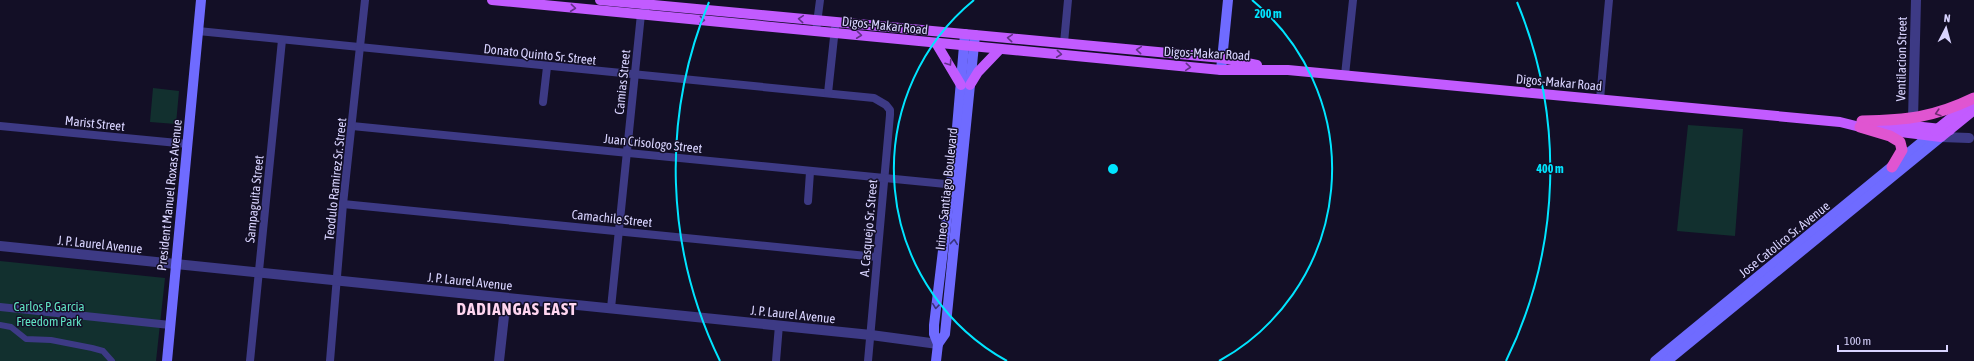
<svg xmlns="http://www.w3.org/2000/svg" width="1974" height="361" viewBox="0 0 1974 361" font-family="'Asap Condensed',sans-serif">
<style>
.green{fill:#12302f}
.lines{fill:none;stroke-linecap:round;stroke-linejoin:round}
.pedestrian{stroke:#3d3a85;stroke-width:6}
.minor{stroke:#3d3a85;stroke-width:8}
.tertiary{stroke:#3d3a85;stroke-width:10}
.secondary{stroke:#6f6bff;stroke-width:10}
.primary{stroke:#c25bff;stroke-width:10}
.trunk{stroke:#e055d1;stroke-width:11}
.oneway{stroke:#623188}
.oneway2{stroke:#6f2e73}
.oneway3{stroke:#38347d}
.ring{fill:none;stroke:#00e5ff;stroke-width:2}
.labels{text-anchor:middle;stroke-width:3;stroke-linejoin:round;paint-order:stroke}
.street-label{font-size:13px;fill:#d9d4ff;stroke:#130f26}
.park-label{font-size:13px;fill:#5fe0c0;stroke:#130f26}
.district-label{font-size:17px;font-weight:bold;letter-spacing:1px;fill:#ffd6f0;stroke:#130f26}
.centre{fill:#00e5ff;stroke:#130f26;stroke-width:2}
.ring-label{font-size:12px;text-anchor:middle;font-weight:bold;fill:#00e5ff;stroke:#130f26;stroke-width:3;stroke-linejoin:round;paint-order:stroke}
</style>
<rect width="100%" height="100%" fill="#130f26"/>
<!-- green -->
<g class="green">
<polygon points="153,88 179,91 176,124 150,122"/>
<polygon points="1688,125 1743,129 1735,236 1677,231"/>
<polygon points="0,261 165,278 156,361 0,361"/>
</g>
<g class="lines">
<!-- pedestrian -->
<polyline class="pedestrian" points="0,325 11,327 26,339 51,340 92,348 103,351 112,361"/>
<!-- minor -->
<g class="minor">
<polyline points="198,31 874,98 886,105 890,110 890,115 868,361"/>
<polyline points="816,31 820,0"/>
<polyline points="1064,43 1068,0"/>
<polyline points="1345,75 1353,0"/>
<polyline points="828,93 835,28"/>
<polyline points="1600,99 1609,0"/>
<polyline points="543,102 547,67"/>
<polyline points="0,126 188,144"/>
<polyline points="352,126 956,185"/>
<polyline points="808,201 810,172"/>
<polyline points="343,204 877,257"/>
<polyline points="0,307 170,325"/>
<polyline points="611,308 641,14 645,10"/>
<polyline points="250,361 282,40"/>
<polyline points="330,361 343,204 365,0"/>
<polyline points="776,361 779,325"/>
</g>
<!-- tertiary -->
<g class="tertiary">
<polyline points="1913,119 1916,0"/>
<polyline points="1941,137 1969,138"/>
<polyline points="0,246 871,335 938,344"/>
<polyline points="499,361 506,298"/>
</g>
<!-- secondary -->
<g class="secondary">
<polyline points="1221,70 1228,0"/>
<polyline points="938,344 934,334 934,325 955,151 965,34"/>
<polyline points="167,361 201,0"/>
<polyline points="936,361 938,344 945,334 975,35"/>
<polyline points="1655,361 1929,136"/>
<polyline points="1667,361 1941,137"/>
</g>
<!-- primary -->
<g class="primary">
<polyline points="492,0 1221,70 1288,70 1840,122 1860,127 1941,137 1974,110"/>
<polyline points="600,0 1222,58 1257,65"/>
<polyline points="936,43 961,85"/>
<polyline points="970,85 978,72 1000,49"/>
<polyline points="1886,123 1950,130"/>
<polyline points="1935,131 1971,102"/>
</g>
<!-- trunk -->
<g class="trunk">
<path d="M 1862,121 C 1906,120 1933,118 1974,98"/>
<polyline points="1860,127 1890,136 1900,142 1902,150 1892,167"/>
</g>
</g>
<!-- one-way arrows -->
<defs><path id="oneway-chevron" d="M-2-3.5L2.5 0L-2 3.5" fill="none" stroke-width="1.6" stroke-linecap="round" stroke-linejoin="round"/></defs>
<g class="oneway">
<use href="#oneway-chevron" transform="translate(573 8) rotate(6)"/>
<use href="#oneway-chevron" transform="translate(801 19) rotate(-175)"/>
<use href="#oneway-chevron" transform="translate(702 20) rotate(5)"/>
<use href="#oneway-chevron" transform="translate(859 35) rotate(6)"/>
<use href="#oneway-chevron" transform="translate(1010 38) rotate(-175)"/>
<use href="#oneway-chevron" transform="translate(1139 50) rotate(-175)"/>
<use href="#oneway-chevron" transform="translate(1059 54) rotate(6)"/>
<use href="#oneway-chevron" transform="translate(949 63) rotate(56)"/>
<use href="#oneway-chevron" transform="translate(1188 67) rotate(5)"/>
</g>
<use class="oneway2" href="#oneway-chevron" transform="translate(1938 113) rotate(163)"/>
<g class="oneway3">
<use href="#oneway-chevron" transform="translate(954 242) rotate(-84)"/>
<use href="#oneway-chevron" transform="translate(936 306) rotate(96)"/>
</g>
<!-- distance rings -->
<g class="ring">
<path d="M1007 361A219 219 0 0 1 974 0M1252 0A219 219 0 0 1 1219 361"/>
<path d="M720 361A437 437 0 0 1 709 2M1517 2A437 437 0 0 1 1506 361"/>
</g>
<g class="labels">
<!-- street labels -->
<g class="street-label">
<text transform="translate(885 25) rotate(6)" y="5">Digos-Makar Road</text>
<text transform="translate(1207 53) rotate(3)" y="5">Digos-Makar Road</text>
<text transform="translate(540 54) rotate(6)" y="5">Donato Quinto Sr. Street</text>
<text transform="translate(1901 59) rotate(-89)" y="5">Ventilacion Street</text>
<text transform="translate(622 82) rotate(-84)" y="5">Camias Street</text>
<text transform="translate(1559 82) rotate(5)" y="5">Digos-Makar Road</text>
<text transform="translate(95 123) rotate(6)" y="5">Marist Street</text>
<text transform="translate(653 143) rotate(6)" y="5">Juan Crisologo Street</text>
<text transform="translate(335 179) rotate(-84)" y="5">Teodulo Ramirez Sr. Street</text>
<text transform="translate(946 189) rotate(-84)" y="5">Irineo Santiago Boulevard</text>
<text transform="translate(169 195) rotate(-84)" y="5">President Manuel Roxas Avenue</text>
<text transform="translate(254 199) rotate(-84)" y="5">Sampaguita Street</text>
<text transform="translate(612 218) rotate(6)" y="5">Camachile Street</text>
<text transform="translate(868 228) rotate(-85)" y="5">A. Casquejo Sr. Street</text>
<text transform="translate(1784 239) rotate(-39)" y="5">Jose Catolico Sr. Avenue</text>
<text transform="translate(100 244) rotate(6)" y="5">J. P. Laurel Avenue</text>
<text transform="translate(470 281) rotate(6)" y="5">J. P. Laurel Avenue</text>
<text transform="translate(793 314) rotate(6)" y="5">J. P. Laurel Avenue</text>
</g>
<!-- park labels -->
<g class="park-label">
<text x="49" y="311">Carlos P. Garcia<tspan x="49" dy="15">Freedom Park</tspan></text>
</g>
<!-- district labels -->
<g class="district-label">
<text x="517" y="315">DADIANGAS EAST</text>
</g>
</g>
<circle cx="1113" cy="169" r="6" class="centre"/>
<g class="ring-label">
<text x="1268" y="18">200 m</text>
<text x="1550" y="173">400 m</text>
</g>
<!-- north arrow -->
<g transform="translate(1946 28) rotate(6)" stroke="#130f26" stroke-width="3" paint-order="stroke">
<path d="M0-3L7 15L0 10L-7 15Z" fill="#d9d4ff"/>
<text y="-6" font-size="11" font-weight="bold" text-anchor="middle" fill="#d9d4ff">N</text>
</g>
<!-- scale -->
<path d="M1838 345v6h109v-6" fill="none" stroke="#d9d4ff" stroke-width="2"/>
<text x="1844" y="345" font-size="12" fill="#d9d4ff" stroke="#130f26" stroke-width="3" paint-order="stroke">100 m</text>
</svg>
